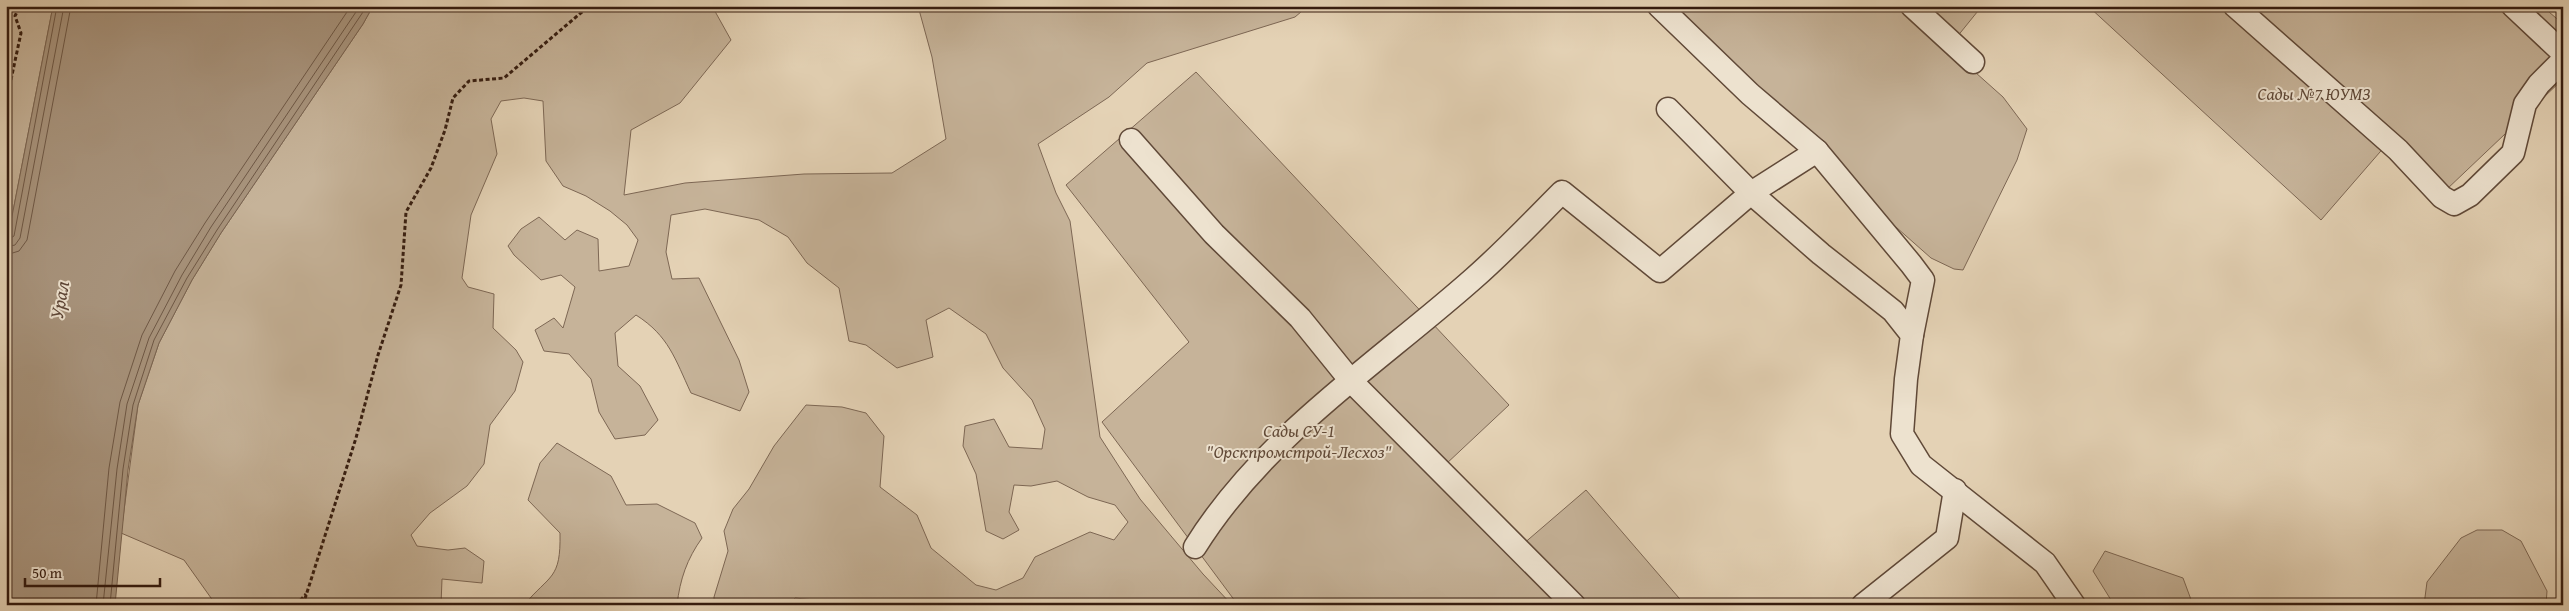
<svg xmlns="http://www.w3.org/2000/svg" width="2569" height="611" viewBox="0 0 2569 611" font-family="'Gentium Book Plus',serif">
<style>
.green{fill:#c6b399;stroke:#7d6754}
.water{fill:#a8947d;stroke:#7a6451}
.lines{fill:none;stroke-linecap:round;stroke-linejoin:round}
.shore{stroke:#6e5846;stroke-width:1}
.minor-casing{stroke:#604938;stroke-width:25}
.path{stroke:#341b0f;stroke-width:3;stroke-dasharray:4 2.5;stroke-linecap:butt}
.minor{stroke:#ede2cf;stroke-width:22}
.labels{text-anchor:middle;stroke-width:4;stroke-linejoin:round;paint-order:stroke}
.park-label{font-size:18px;font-style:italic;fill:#604938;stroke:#ede2cf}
.water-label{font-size:19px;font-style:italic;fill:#5d4536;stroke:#ede2cf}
</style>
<rect width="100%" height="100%" fill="#e4d2b5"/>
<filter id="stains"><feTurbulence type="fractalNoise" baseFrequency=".004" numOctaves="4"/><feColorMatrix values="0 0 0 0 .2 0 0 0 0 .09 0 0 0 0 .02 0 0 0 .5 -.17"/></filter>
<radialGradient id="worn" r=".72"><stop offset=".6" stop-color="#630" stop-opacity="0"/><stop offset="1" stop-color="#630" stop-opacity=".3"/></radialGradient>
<!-- green -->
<g class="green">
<polygon points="6,6 53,6 6,247"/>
<path d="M 373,6 L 712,6 L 731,40 L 680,103 L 631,130 L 624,195 L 685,183 L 804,174 L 892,173 L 946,139 L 932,57 L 918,6 L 1308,6 L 1295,17 L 1147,63 L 1109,97 L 1038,144 L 1056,193 L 1070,221 L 1100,437 L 1140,499 L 1203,574 L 1232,605 L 825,605 L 824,601 L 795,598 L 789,605 L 714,605 L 714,597 L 728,551 L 724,531 L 733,509 L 749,489 L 774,446 L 806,405 L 842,407 L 866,413 L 884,436 L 880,487 L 917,515 L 931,548 L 976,585 L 996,590 L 1023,578 L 1035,557 L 1090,532 L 1114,540 L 1128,522 L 1115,505 L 1088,497 L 1057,481 L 1031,486 L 1014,485 L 1009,512 L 1019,530 L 1003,539 L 986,531 L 976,474 L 963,446 L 965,426 L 994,419 L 1009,447 L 1042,449 L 1045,429 L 1032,400 L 1003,368 L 986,334 L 949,308 L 926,320 L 933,357 L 897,368 L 866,345 L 849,341 L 839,288 L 807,263 L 788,237 L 759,220 L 705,209 L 671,215 L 666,252 L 672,279 L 699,278 L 739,360 L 749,392 L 740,411 L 691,393 C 675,359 669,336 636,315 L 615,333 L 618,366 L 640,386 L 658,420 L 645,435 L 615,439 L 599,412 L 591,379 L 569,354 L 544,351 L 535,330 L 554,318 L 563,328 L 575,287 L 561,275 L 541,280 L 514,255 L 508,246 L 521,229 L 539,217 L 565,240 L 577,230 L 598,239 L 599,271 L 629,266 L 638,240 L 627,225 L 610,211 L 586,196 L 563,186 L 546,161 L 543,101 L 524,98 L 501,101 L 491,119 L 497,154 L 471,215 L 462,278 L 468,287 L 494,294 L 493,328 L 516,350 L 523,362 L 515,391 L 490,425 L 484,464 L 467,486 L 430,513 L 411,535 L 417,546 L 448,550 L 465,548 L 484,561 L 482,583 L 442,579 L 441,605 L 216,605 L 184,560 L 121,533 L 138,405 L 159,343 L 192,280 L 221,233 L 363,24 Z"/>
<polygon points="1657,6 1982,6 1948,48 2003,97 2027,129 2017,160 1963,270 1954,269 1931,258 1845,182"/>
<polygon points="2088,6 2542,6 2563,24 2563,79 2446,190 2393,137 2321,220"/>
<polygon points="1196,72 1509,405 1445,465 1522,545 1586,490 1685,605 1238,605 1102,422 1189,342 1066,185"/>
<path d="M 557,443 L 611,476 L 626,505 L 657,504 L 695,523 L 702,538 C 687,559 680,579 677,605 L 524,605 C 550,574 561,580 560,533 L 528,500 L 540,463 Z"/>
<polygon points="2477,530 2502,530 2521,541 2547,591 2546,605 2424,605 2427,582 2461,538"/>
<polygon points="2105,551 2183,578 2193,605 2111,605 2111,600 2093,571"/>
</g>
<!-- water -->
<polygon class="water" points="53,6 373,6 363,24 221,233 192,280 159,343 138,405 128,470 115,605 6,605 6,247"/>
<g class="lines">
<!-- shore -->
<g class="shore">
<polyline points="6,241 14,236 57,6"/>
<polyline points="6,247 15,245 20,238 64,6"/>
<polyline points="6,255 19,251 27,240 71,6"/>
<polyline points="96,605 109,468 120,402 142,335 175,271 205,223 351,6"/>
<polyline points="103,605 117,469 127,404 149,338 182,275 211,227 360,6"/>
<polyline points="110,605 123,469 133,405 154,340 187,278 217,230 367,6"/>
</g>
<!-- minor casing -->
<g class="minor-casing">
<g id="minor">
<polyline points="1659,6 1750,94 1817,151 1911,264 1923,280 1912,335"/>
<polyline points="1912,6 1973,62"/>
<polyline points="2235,6 2398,150 2442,197 2454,204 2470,195 2513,153 2525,104 2539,84 2563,60"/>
<polyline points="2513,6 2563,53"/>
<polyline points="1668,109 1751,193 1821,254 1893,311 1912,335 1906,379 1902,434 1921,465 2045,563 2074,605"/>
<polyline points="1131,140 1214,234 1300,318 1351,381 1574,605"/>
<path d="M 1195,547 C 1264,436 1377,364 1473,279 C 1504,252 1533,221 1562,192 L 1660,271 L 1751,193 L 1817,151"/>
<polyline points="1863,605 1947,538 1955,490"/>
</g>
</g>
<!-- path -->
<g class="path">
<polyline points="6,91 9,89 21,33 15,16 20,6"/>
<polyline points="296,605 306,594"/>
<polyline points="303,605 356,438 378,355 401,285 406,212 431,168 445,130 453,98 469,81 504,78 589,6"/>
</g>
<!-- minor -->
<use href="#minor" class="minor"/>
</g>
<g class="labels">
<!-- park labels -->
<g class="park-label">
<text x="2314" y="100">Сады №7 ЮУМЗ</text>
<text x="1299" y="437">Сады СУ-1<tspan x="1299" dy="21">"Орскпромстрой-Лесхоз"</tspan></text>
</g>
<!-- water labels -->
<g class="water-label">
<text transform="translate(59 300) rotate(-80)" y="7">Урал</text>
</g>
</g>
<!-- margin -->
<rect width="2569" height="611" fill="none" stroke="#e4d2b5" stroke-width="25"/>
<rect x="8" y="8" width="2554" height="596" fill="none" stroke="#341b0f" stroke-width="2.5"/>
<rect x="12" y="12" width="2544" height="586" fill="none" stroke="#341b0f"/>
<!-- scale -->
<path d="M25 578v8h135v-8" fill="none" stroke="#341b0f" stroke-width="2.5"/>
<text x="32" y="578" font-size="15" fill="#341b0f" stroke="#ede2cf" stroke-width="4" paint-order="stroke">50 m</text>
<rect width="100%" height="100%" filter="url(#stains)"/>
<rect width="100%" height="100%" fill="url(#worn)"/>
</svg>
